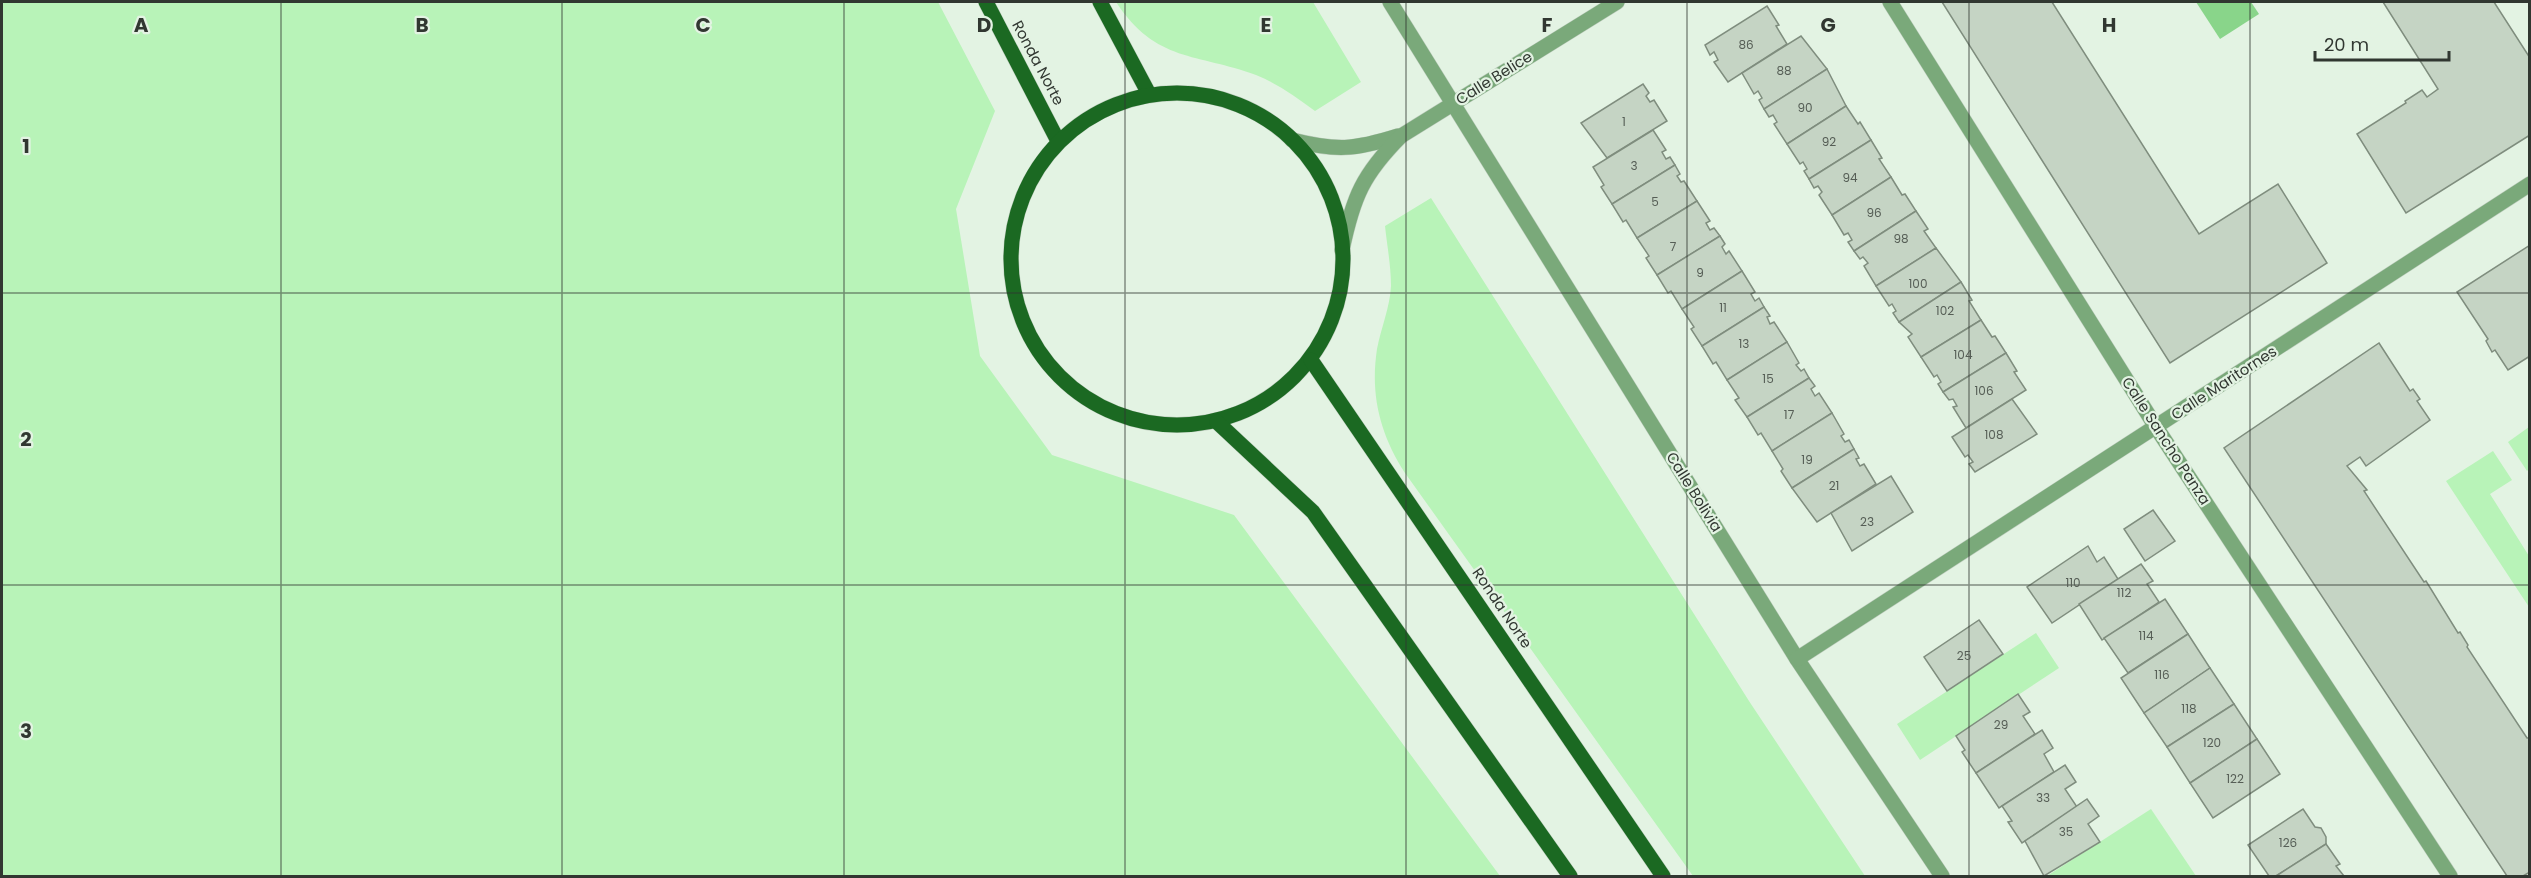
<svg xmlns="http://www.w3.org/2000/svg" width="2531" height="878" viewBox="0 0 2531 878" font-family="Poppins,sans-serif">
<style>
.green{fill:#b8f3b8}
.water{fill:#89d58a}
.building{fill:#c5d4c4;stroke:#7f8d7e;stroke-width:1.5}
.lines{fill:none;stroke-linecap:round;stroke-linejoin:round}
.minor-casing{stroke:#bfcdbf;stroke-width:16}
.major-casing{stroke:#bfcdbf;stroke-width:16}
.minor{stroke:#7aa97a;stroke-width:15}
.major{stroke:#1b6922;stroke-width:15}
.grid{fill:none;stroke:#313731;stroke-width:1.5;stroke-opacity:0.55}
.labels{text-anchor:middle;stroke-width:4.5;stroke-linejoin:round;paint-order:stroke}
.number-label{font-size:12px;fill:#565e56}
.street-label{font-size:15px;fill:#313731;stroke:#e3f3e3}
.grid-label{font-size:20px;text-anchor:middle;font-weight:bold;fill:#313731;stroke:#e3f3e3;stroke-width:4.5;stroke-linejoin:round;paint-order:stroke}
</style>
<rect width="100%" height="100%" fill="#e3f3e3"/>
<!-- green -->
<g class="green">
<polygon points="2,2 938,2 995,111 956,209 980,356 1052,455 1234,515 1500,876 2,876"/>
<path d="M 1116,2 L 1313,2 L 1361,82 L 1315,111 C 1296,97 1278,84 1256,75 C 1197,53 1156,63 1116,2 Z"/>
<path d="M 1431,198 L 1749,701 L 1865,876 L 1693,876 L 1405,473 C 1380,434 1370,395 1377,349 C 1381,328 1390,307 1391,286 C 1391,266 1387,245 1385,226 Z"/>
<polygon points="2529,427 2529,469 2527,471 2508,442"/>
<polygon points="2493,451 2512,480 2490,494 2529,556 2529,607 2446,481"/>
<polygon points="2036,633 2059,668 1920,760 1897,724"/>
<polygon points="2151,809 2196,876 2047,876"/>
</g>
<!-- water -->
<polygon class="water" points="2196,2 2251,2 2259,14 2220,39"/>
<!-- building -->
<g class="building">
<polygon points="1942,2 2052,2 2199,234 2278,184 2327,263 2170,363"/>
<polygon points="2383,2 2494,2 2530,58 2530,135 2406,213 2357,134 2406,103 2405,101 2422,90 2427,97 2438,89"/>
<polygon points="1767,6 1779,25 1776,26 1787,44 1728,82 1714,62 1718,60 1714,52 1710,55 1705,45"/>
<polygon points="1801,36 1827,69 1764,109 1759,100 1762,98 1758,91 1754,94 1742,73"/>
<polygon points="1827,69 1846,106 1787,144 1774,124 1777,122 1773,115 1769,117 1764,109"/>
<polygon points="1643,84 1649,93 1646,96 1650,102 1654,100 1667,121 1607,158 1581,123"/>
<polygon points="1846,106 1858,124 1860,122 1871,140 1809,179 1804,171 1807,169 1803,162 1800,164 1787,144"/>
<polygon points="1653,130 1666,150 1662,152 1666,159 1670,157 1675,165 1612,204 1601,187 1604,185 1593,167"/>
<polygon points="1871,140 1882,158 1879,159 1891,177 1832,215 1819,195 1822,192 1818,186 1814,188 1809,179"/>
<polygon points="1675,165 1680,174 1677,176 1681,182 1684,181 1697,201 1637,238 1626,220 1623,222 1612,204"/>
<polygon points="1891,177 1902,195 1905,194 1916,211 1854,251 1848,242 1852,240 1848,233 1844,235 1832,215"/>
<polygon points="1697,201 1710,221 1706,223 1710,230 1714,228 1720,236 1657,275 1646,258 1649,256 1637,238"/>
<polygon points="1916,211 1928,229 1924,231 1936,248 1876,286 1864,266 1868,263 1863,257 1860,259 1854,251"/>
<polygon points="1720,236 1725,244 1722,247 1726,254 1729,251 1742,271 1682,309 1671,291 1668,293 1657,275"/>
<polygon points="2530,245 2530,356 2508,370 2495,350 2492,352 2486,341 2488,339 2457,292"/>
<polygon points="1936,248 1961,282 1899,322 1893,313 1896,311 1892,304 1889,306 1876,286"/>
<polygon points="1742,271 1755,292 1751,294 1755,301 1759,298 1764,307 1702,346 1691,329 1694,327 1682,309"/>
<polygon points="1961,282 1972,300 1969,301 1981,320 1921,357 1908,337 1912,334 1899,322"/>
<polygon points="1764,307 1770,316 1767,317 1770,324 1774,322 1787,342 1727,380 1716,362 1713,364 1702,346"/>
<polygon points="1981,320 1992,337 1995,336 2006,353 1943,392 1938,384 1941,382 1937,375 1934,377 1921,357"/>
<polygon points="1787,342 1799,363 1796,365 1801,371 1804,369 1809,378 1747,417 1735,400 1739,398 1727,380"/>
<polygon points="2379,343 2410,391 2413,389 2420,399 2417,401 2430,420 2366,466 2360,457 2347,466 2367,490 2364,491 2424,582 2426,581 2458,633 2460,632 2468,645 2467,647 2527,738 2530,738 2530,872 2523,876 2507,876 2224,448"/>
<polygon points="2006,353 2017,371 2014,372 2026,390 1966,428 1953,407 1957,406 1953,399 1949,400 1943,392"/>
<polygon points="1809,378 1815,386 1811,389 1815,396 1819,393 1832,413 1772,451 1761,433 1758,435 1747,417"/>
<polygon points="2012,399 2037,434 1975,472 1969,464 1973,462 1968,455 1965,457 1952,437"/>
<polygon points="1832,413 1844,434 1841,436 1845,442 1849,440 1854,449 1792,488 1781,471 1783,469 1772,451"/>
<polygon points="1854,449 1859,458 1856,459 1860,466 1864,464 1876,484 1817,522 1792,488"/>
<polygon points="1891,476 1913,512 1852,551 1831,513"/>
<polygon points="2153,510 2175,541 2145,561 2124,529"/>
<polygon points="2088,546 2097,562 2104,557 2118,579 2052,623 2027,587"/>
<polygon points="2141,564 2153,581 2147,584 2159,602 2102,640 2079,604"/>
<polygon points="2165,599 2188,634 2128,673 2104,638"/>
<polygon points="1979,620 2003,654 1947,691 1924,657"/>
<polygon points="2188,634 2210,668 2144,713 2121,678"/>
<polygon points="2210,668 2234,704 2167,747 2144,713"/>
<polygon points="2018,694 2030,712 2023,716 2035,734 1976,773 1962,752 1965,750 1956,736"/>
<polygon points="2234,704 2257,739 2190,783 2167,747"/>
<polygon points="2042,730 2053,748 2044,754 2054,772 1999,808 1976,773"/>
<polygon points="2257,739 2280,774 2213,818 2190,783"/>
<polygon points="2065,765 2076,782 2065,789 2077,807 2022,843 2008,822 2012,821 2002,806"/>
<polygon points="2087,799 2099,816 2088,824 2100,842 2044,876 2025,841"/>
<polygon points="2303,809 2315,827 2321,828 2326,837 2326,844 2276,876 2269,876 2248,845"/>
<polygon points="2326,844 2340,864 2336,866 2344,876 2276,876"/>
</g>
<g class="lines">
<!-- minor casing -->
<g class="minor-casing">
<g id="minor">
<polyline points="1390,2 1797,659 1942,876"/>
<polyline points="1890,2 2156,427 2450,876"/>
<path d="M 1292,140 C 1336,151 1354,150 1398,136"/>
<path d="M 1342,250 C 1353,197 1363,174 1401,136 L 1617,2"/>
<polyline points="1797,659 2530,184"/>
</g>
</g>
<!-- major casing -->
<g class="major-casing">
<g id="major">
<polyline points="986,2 1058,141"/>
<polyline points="1100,2 1149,94"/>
<circle cx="1177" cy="259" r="166"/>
<polyline points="1311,360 1663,876"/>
<polyline points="1217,422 1313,512 1570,876"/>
</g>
</g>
<!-- minor -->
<use href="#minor" class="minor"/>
<!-- major -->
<use href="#major" class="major"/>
</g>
<!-- grid -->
<path class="grid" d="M 281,2 L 281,876M 562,2 L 562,876M 844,2 L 844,876M 1125,2 L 1125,876M 1406,2 L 1406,876M 1687,2 L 1687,876M 1969,2 L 1969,876M 2250,2 L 2250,876M 2,293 L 2530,293M 2,585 L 2530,585"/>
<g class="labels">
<!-- number labels -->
<g class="number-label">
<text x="1746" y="49">86</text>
<text x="1784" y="75">88</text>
<text x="1805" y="112">90</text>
<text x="1624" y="126">1</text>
<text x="1829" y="146">92</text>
<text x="1634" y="170">3</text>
<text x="1850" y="182">94</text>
<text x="1655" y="206">5</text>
<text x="1874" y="217">96</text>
<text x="1901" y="243">98</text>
<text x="1673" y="251">7</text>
<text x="1700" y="277">9</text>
<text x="1918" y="288">100</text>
<text x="1723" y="312">11</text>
<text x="1945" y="315">102</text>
<text x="1744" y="348">13</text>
<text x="1963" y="359">104</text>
<text x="1768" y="383">15</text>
<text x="1984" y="395">106</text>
<text x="1789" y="419">17</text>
<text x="1994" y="439">108</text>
<text x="1807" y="464">19</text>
<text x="1834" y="490">21</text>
<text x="1867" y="526">23</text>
<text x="2073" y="587">110</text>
<text x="2124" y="597">112</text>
<text x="2146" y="640">114</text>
<text x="1964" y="660">25</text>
<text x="2162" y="679">116</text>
<text x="2189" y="713">118</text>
<text x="2001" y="729">29</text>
<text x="2212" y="747">120</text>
<text x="2235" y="783">122</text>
<text x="2043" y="802">33</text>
<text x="2066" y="836">35</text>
<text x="2288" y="847">126</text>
</g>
<!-- street labels -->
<g class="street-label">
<text transform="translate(1038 63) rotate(62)" y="5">Ronda Norte</text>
<text transform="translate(1494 78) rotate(-32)" y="5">Calle Belice</text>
<text transform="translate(2224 383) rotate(-33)" y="5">Calle Maritornes</text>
<text transform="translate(2166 441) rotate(57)" y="5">Calle Sancho Panza</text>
<text transform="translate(1694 492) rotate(58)" y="5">Calle Bolivia</text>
<text transform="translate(1502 608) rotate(56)" y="5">Ronda Norte</text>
</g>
</g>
<g class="grid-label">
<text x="141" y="32">A</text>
<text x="422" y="32">B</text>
<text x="703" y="32">C</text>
<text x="984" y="32">D</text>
<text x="1266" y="32">E</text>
<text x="1547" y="32">F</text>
<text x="1828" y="32">G</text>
<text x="2109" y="32">H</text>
<text x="26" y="153">1</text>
<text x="26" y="446">2</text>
<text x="26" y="738">3</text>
</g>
<!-- border -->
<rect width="2531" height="878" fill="none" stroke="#313731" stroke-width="6"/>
<!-- scale -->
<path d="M2315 51v9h134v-9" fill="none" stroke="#313731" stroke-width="3"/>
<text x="2324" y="51" font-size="18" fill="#313731" stroke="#e3f3e3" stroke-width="4.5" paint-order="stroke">20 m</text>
</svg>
